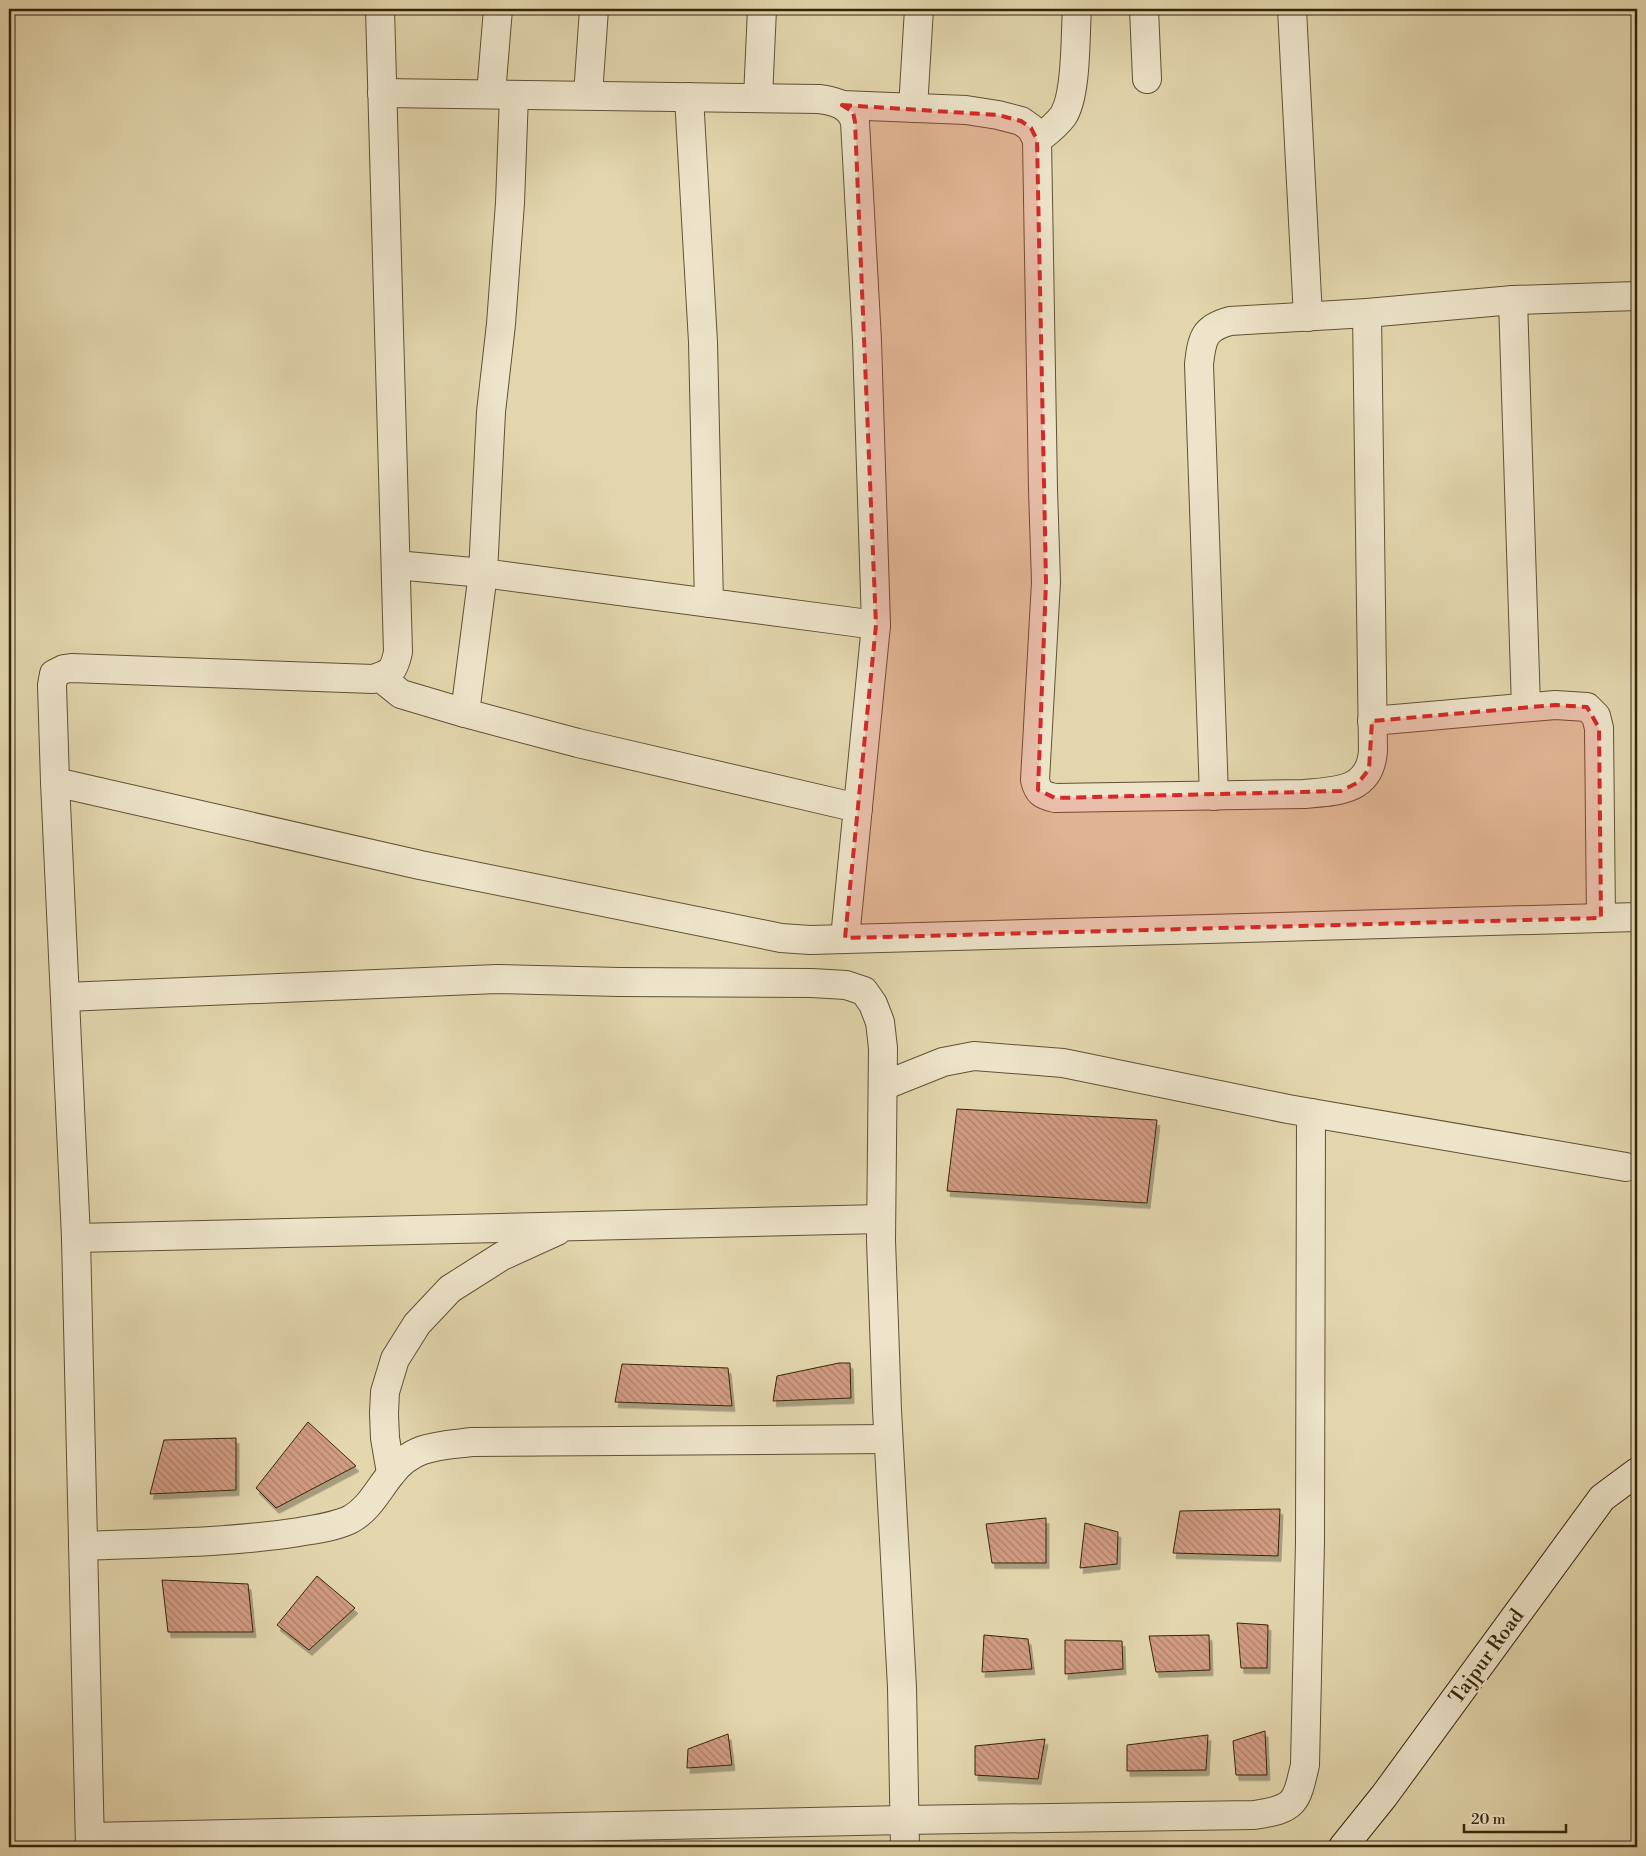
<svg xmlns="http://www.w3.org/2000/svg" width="1646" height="1856" viewBox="0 0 1646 1856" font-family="'Libre Bodoni',serif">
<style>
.building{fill:url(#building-back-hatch);stroke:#36250b;filter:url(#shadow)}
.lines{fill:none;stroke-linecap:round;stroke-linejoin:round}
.minor-casing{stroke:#615134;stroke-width:30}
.secondary-casing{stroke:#36250b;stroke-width:30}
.minor{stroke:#ede4ca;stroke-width:28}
.secondary{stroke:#ede4ca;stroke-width:28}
.marked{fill:#d62828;fill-opacity:0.2;stroke:#d62828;stroke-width:4;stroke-dasharray:10 6;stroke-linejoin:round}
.labels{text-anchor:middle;stroke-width:4.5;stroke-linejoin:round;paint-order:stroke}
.street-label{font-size:20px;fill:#36250b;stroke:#ede4ca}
</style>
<defs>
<pattern id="building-back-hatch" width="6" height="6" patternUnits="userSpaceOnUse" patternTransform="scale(1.25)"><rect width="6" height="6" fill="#d29c83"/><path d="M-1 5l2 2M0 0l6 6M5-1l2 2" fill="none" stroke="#ab7f69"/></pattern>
<filter id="shadow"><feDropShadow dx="3" dy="5.5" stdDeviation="0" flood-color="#0004"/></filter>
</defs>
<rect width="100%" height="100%" fill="#e3d6ad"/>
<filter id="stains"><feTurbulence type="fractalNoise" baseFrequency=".004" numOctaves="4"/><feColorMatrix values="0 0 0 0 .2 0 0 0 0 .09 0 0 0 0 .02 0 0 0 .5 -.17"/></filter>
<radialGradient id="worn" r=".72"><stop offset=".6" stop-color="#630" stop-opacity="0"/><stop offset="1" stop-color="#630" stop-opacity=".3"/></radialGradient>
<!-- building -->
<g class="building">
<polygon points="957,1109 1157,1120 1147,1203 947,1191"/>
<polygon points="839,1363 850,1363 851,1398 773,1401 777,1376"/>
<polygon points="622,1364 728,1368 732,1406 615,1402"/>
<polygon points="308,1422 356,1466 276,1508 256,1488"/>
<polygon points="236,1438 236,1490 150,1494 164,1440"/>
<polygon points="1280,1509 1278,1556 1173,1553 1180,1511"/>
<polygon points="1046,1518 1046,1563 992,1563 986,1524"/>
<polygon points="1085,1523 1118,1532 1117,1564 1080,1568"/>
<polygon points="317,1576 355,1608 309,1650 277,1625"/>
<polygon points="162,1580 248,1584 253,1632 168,1632"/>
<polygon points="1237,1623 1268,1625 1267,1668 1241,1668"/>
<polygon points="984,1635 1028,1639 1032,1669 982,1672"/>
<polygon points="1209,1635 1210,1670 1156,1672 1149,1636"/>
<polygon points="1065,1640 1122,1641 1123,1669 1065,1674"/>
<polygon points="1265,1731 1267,1775 1236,1775 1233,1741"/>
<polygon points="728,1734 732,1765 687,1768 688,1749"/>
<polygon points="1208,1735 1206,1770 1127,1771 1127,1745"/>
<polygon points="1045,1739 1038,1779 975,1775 975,1746"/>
</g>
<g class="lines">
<!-- minor casing -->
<g class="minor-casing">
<g id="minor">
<polyline points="1144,9 1147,79"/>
<polyline points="1292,9 1308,317"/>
<path d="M 382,93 L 819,99 C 835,101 850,105 855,122 L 867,341 L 876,625 L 845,938"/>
<polyline points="491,94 498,9"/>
<polyline points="588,95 594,9"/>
<polyline points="689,97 703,342 709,603"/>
<polyline points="758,98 762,9"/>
<path d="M 842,105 L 966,110 L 998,115 L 1021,121 L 1031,128 L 1037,140 L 1043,489 L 1046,582 L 1035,780 C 1038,793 1042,795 1055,798 L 1304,794 C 1336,791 1370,792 1373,751 L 1367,313"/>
<polyline points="913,108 919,9"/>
<path d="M 1037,140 C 1046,133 1056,126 1063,116 C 1077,95 1075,35 1077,9"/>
<polyline points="1513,300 1526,707"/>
<polyline points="396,565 483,573 876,625"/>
<polyline points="380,677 401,694 465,713 578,743 858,808"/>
<polyline points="465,713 483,573 491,412 501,324 510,203 514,95"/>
<polyline points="1372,721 1555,705 1587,707 1596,716 1599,728 1601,918"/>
<polyline points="55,782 420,865 781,938 810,940 1637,917"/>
<path d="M 1214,796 L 1199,364 C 1202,338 1204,328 1230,321 L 1367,313 L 1513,300 L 1637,296"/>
<polyline points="65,997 497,979 619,982 812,983 846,985 864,991 873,1004 880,1022 883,1048 881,1240 887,1410 902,1687 905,1847"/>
<polyline points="883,1086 943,1062 974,1056 1063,1063 1288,1109 1626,1167"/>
<polyline points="76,1238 881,1219"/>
<polyline points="391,1473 385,1438 384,1413 385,1392 395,1359 417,1324 450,1289 502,1256 557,1231"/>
<path d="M 83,1546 C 155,1543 228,1543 299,1532 C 316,1529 335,1527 351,1519 C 369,1509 378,1490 391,1474 C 413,1445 439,1446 472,1442 L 888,1439"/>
<path d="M 90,1837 L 904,1820 L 1254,1815 C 1295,1809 1296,1804 1305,1765 L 1310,1542 L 1311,1113"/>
<path d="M 90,1847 L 76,1238 L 55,782 L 52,685 L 54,674 L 64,669 L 71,668 L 373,679 C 391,673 394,671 398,652 L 380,9"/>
</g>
</g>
<!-- secondary casing -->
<g class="secondary-casing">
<polyline id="secondary" points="1343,1847 1384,1796 1602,1498 1637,1472"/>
</g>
<!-- minor -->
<use href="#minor" class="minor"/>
<!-- secondary -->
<use href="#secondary" class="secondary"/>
</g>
<!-- marked area -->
<path class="marked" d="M 842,105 L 998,115 L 1021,121 L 1031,128 L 1037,140 L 1046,582 L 1038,790 L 1055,798 L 1341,791 L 1359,782 L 1369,769 L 1372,721 L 1555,705 L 1587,707 L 1599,728 L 1601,918 L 845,938 L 876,625 L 855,122 L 853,112 Z"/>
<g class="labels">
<!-- street labels -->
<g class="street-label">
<text transform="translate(1486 1656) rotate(-54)" y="7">Tajpur Road</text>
</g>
</g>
<!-- margin -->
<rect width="1646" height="1856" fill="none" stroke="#e3d6ad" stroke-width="30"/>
<rect x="10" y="10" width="1626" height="1836" fill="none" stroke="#36250b" stroke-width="2.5"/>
<rect x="15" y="15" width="1616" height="1826" fill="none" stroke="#36250b"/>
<!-- scale -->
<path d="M1464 1824v8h102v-8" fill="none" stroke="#36250b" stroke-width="2.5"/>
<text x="1471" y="1824" font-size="15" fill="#36250b" stroke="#ede4ca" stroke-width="4" paint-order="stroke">20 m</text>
<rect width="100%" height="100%" filter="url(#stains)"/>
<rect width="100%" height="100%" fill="url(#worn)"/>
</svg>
